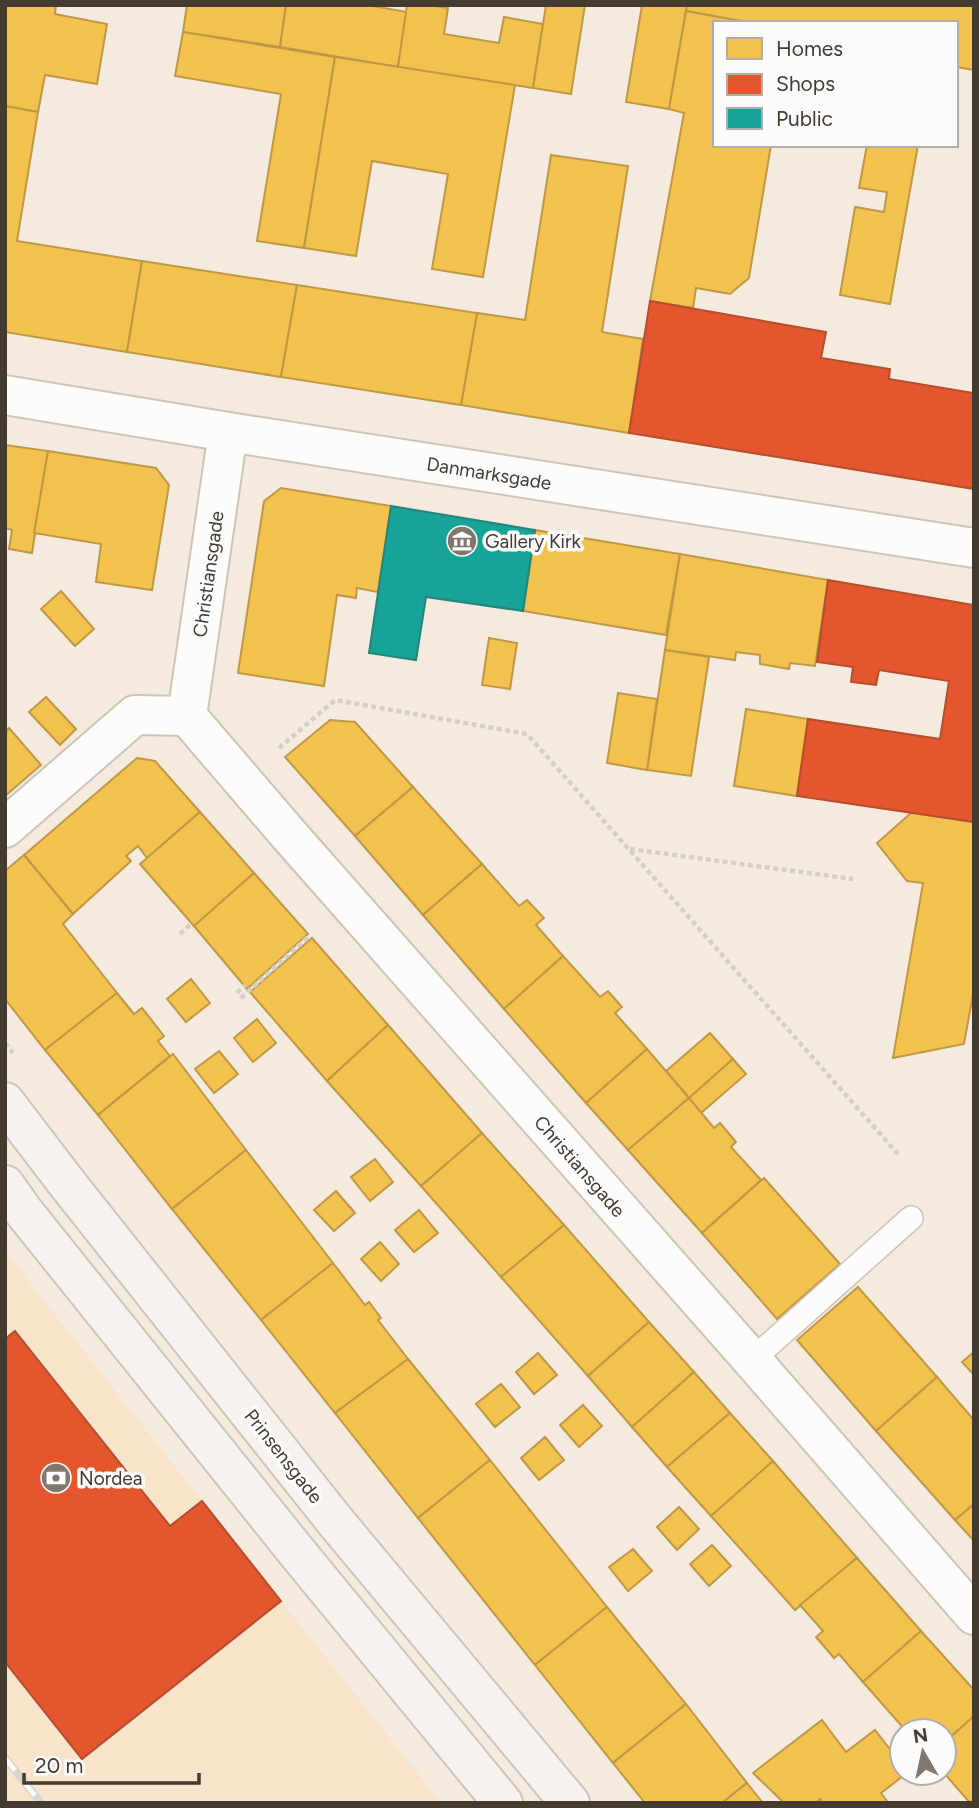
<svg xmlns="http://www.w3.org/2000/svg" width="979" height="1808" viewBox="0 0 979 1808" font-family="Figtree,sans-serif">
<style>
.built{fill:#f8e3cb}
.homes{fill:#f2c14e;stroke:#be9845;stroke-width:2}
.shops{fill:#e4572e;stroke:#b44e2f;stroke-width:2}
.public{fill:#17a398;stroke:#248479;stroke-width:2}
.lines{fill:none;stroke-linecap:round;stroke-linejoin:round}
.lane-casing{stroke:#cdc4b9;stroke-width:26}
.street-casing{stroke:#cdc4b9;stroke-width:42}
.secondary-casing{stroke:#cdc4b9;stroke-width:42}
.path{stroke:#d3ceca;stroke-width:4.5;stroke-dasharray:5 3.5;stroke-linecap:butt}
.lane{stroke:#fefcfa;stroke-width:23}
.street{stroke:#fefcfa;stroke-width:38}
.secondary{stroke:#f6f2ef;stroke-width:38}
.rail-casing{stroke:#d8d5d1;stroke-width:8}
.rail{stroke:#fbfbfb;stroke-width:5;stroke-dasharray:16;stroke-linecap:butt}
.labels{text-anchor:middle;stroke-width:7;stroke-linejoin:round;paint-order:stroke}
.street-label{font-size:19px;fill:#433a30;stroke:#fbfbfb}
.poi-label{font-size:19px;fill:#433a30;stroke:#fbfbfb;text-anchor:start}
</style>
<rect width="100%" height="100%" fill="#f5eade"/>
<!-- built -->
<polygon class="built" points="5,1251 202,1501 441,1803 5,1803"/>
<!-- homes -->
<g class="homes">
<polygon points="5,5 56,5 55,14 107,24 97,84 45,75 38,112 5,106"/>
<polygon points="187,5 286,5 280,47 183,32"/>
<polygon points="286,5 367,5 407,12 398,67 280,47"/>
<polygon points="407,5 429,5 448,8 444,34 499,43 504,17 543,24 533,88 398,67"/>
<polygon points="546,5 585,5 571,94 533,88"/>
<polygon points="642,5 687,5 669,109 626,102"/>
<polygon points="687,5 974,5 974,70 956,67 956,23 752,23 686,11"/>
<polygon points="686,11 735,20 735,23 715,23 715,145 771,145 749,278 730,294 696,288 693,308 650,301 684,113 669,109"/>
<polygon points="183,32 335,57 304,248 257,241 281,94 175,76"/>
<polygon points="335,57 515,85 483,277 432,269 448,174 372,161 356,256 304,248"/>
<polygon points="5,106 38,112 17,241 142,261 127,352 5,332"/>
<polygon points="867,145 918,145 890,304 840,295 855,207 884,212 887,192 859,188"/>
<polygon points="551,155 628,166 602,332 643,339 629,433 461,405 477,313 525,320"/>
<polygon points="142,261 297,285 281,377 127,352"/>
<polygon points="297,285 477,313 461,405 281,377"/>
<polygon points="5,445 48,451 32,553 9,549 12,530 5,528"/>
<polygon points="48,451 156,468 169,485 152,590 96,582 101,544 34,533"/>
<polygon points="281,488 391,506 378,592 357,588 356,598 337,595 324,686 238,673 264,501"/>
<polygon points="535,530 680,554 666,635 523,611"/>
<polygon points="680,554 828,580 815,666 790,663 789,669 760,664 760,655 736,652 735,660 665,650"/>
<polygon points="61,591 94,629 75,646 41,609"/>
<polygon points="489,638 517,643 510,689 482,685"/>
<polygon points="665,650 709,657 691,776 647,770"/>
<polygon points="618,693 657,699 647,770 607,763"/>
<polygon points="46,697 76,729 60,745 29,712"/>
<polygon points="746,709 808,719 797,796 734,786"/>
<polygon points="330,720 355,722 413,787 355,836 285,757"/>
<polygon points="9,728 41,765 5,796 5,732"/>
<polygon points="137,758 155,761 200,812 147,858 138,846 126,856 131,861 73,914 24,855"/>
<polygon points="413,787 482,864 423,915 355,836"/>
<polygon points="200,812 254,873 194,926 140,864"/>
<polygon points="912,812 974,822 974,989 964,1044 893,1058 923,883 907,881 877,843"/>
<polygon points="24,855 73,914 63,924 117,993 45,1050 5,999 5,871"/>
<polygon points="482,864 519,906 527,900 544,918 536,925 563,956 504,1009 423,915"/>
<polygon points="254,873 308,934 247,989 194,926"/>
<polygon points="312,938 388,1025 327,1081 250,992"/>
<polygon points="563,956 600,997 608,991 622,1007 615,1013 647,1049 586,1103 504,1009"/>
<polygon points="191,979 210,1003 186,1022 167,999"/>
<polygon points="117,993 134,1014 142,1008 164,1036 158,1041 170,1056 98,1115 45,1050"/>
<polygon points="257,1019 276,1043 253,1062 234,1038"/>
<polygon points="388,1025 482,1133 421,1186 327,1081"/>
<polygon points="710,1033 733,1059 689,1098 666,1071"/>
<polygon points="647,1049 689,1098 628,1150 586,1103"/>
<polygon points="219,1051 238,1074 214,1093 195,1069"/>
<polygon points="173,1054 246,1150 172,1209 98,1115"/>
<polygon points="733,1059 746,1074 701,1113 689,1098"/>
<polygon points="689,1098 714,1128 720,1123 736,1142 731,1147 761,1180 702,1233 628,1150"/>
<polygon points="482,1133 564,1225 501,1277 421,1186"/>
<polygon points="246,1150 333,1263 261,1320 172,1209"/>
<polygon points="375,1159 393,1182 370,1201 351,1177"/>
<polygon points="764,1178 840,1264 777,1319 702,1233"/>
<polygon points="336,1191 355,1213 334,1231 314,1210"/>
<polygon points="419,1210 438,1233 414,1252 395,1230"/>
<polygon points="564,1225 649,1322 588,1376 501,1277"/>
<polygon points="380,1242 399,1264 381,1281 361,1259"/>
<polygon points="333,1263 365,1305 369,1302 381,1318 378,1320 408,1359 335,1413 261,1320"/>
<polygon points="858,1287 937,1377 876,1431 797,1340"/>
<polygon points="649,1322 694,1372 632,1427 588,1376"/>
<polygon points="974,1352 974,1375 962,1362"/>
<polygon points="538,1353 557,1375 534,1394 516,1372"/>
<polygon points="408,1359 490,1460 418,1518 335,1413"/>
<polygon points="694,1372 730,1413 667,1467 632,1427"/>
<polygon points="937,1377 974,1420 974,1504 955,1520 876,1431"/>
<polygon points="501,1384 520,1407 495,1427 476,1404"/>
<polygon points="583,1405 602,1426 579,1447 560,1425"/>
<polygon points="730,1413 773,1461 711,1516 667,1467"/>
<polygon points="545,1437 564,1460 539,1480 521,1458"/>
<polygon points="490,1460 607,1607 535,1665 418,1518"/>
<polygon points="773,1461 857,1558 795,1610 711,1516"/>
<polygon points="974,1504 974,1541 955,1520"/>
<polygon points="679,1507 699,1529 677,1550 657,1527"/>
<polygon points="712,1545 731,1566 709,1586 690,1564"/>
<polygon points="633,1549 652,1571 628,1591 609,1567"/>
<polygon points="857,1558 921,1631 863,1682 839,1654 834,1658 816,1637 823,1631 800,1605"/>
<polygon points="607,1607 686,1704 613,1763 535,1665"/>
<polygon points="921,1631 974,1690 974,1716 944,1743 944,1731 906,1731 863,1682"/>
<polygon points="686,1704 747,1783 722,1803 645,1803 613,1763"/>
<polygon points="974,1716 974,1803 970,1803 944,1773 944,1743"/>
<polygon points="822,1720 846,1752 875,1730 902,1765 902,1773 907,1773 881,1793 887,1801 884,1803 823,1803 820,1799 815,1803 784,1803 753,1773"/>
<polygon points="747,1783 763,1803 722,1803"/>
</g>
<!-- shops -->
<g class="shops">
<polygon points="650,301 826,332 821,358 890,369 889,379 974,393 974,489 629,433"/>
<polygon points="828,580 974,605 974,822 797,796 808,719 940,739 949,681 879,670 876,685 851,682 853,667 817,662"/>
<polygon points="15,1331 170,1526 202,1501 281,1601 82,1759 5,1662 5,1339"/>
</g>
<!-- public -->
<polygon class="public" points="391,506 535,530 523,611 426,597 416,660 369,653"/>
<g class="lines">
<!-- lane casing -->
<g class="lane-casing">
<polyline id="lane" points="752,1360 911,1218"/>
</g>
<!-- street casing -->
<g class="street-casing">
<g id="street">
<polyline points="5,395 228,432 974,548"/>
<polyline points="228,432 187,716 290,836 752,1360 974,1615"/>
<polyline points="5,828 135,715 187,716"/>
</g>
</g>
<!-- secondary casing -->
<g class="secondary-casing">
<g id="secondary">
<polyline points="5,1102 66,1182 335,1521 570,1803"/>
<polyline points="5,1185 24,1212 296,1551 503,1803"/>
</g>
</g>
<!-- path -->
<g class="path">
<polyline points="279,748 335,700 527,734 898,1154"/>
<polyline points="630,849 853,879"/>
<polyline points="180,934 191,924"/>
<polyline points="237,993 245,985"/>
<polyline points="241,998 310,935"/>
<polyline points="5,1043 13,1053"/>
</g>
<!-- lane -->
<use href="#lane" class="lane"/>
<!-- street -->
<use href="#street" class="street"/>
<!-- secondary -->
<use href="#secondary" class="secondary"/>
<!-- rail casing -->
<g class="rail-casing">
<polyline id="rail" points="5,1758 41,1803"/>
</g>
<!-- rail -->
<use href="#rail" class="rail"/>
</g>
<!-- icons -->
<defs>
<g id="museum-disc" transform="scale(1.575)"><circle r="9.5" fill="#81786d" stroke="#fbfbfb"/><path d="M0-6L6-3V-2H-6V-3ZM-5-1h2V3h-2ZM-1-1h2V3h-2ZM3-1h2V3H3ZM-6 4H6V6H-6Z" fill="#fff"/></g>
<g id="bank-disc" transform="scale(1.575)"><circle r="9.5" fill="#81786d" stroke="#fbfbfb"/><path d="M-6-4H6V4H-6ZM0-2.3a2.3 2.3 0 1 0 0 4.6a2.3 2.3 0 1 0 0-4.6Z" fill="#fff"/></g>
</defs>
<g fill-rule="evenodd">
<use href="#museum-disc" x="462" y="541"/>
<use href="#bank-disc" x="56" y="1478"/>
</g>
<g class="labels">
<!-- street labels -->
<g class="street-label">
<text transform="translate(489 473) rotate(9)" y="7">Danmarksgade</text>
<text transform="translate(208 574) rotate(-82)" y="7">Christiansgade</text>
<text transform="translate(580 1166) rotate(49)" y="7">Christiansgade</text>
<text transform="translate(284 1456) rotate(52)" y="7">Prinsensgade</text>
</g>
<!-- poi labels -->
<g class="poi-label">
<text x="485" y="548">Gallery Kirk</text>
<text x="79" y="1485">Nordea</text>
</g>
</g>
<!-- border -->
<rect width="979" height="1808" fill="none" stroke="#433a30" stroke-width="14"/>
<!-- legend -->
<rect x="713" y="21" width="245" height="126" fill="#fbfbfb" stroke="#b1aeaa" stroke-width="2"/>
<rect x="727" y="38" width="35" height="21" fill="#f2c14e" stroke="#b1aeaa" stroke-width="2"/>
<text x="776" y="56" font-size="21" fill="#433a30">Homes</text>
<rect x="727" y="74" width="35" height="21" fill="#e4572e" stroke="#b1aeaa" stroke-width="2"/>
<text x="776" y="91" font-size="21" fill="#433a30">Shops</text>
<rect x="727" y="108" width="35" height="21" fill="#17a398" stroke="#b1aeaa" stroke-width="2"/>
<text x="776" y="126" font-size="21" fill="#433a30">Public</text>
<!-- north arrow -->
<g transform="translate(923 1752) rotate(351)"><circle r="33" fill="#fbfbfb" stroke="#b1aeaa" stroke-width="2"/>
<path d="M0-5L12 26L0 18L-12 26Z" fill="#81786d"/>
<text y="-10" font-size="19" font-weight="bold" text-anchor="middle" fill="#433a30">N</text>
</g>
<!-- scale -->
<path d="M24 1773v10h175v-10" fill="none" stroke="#433a30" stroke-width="3.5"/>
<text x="35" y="1773" font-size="21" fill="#433a30" stroke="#fbfbfb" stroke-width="5" paint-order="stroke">20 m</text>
</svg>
